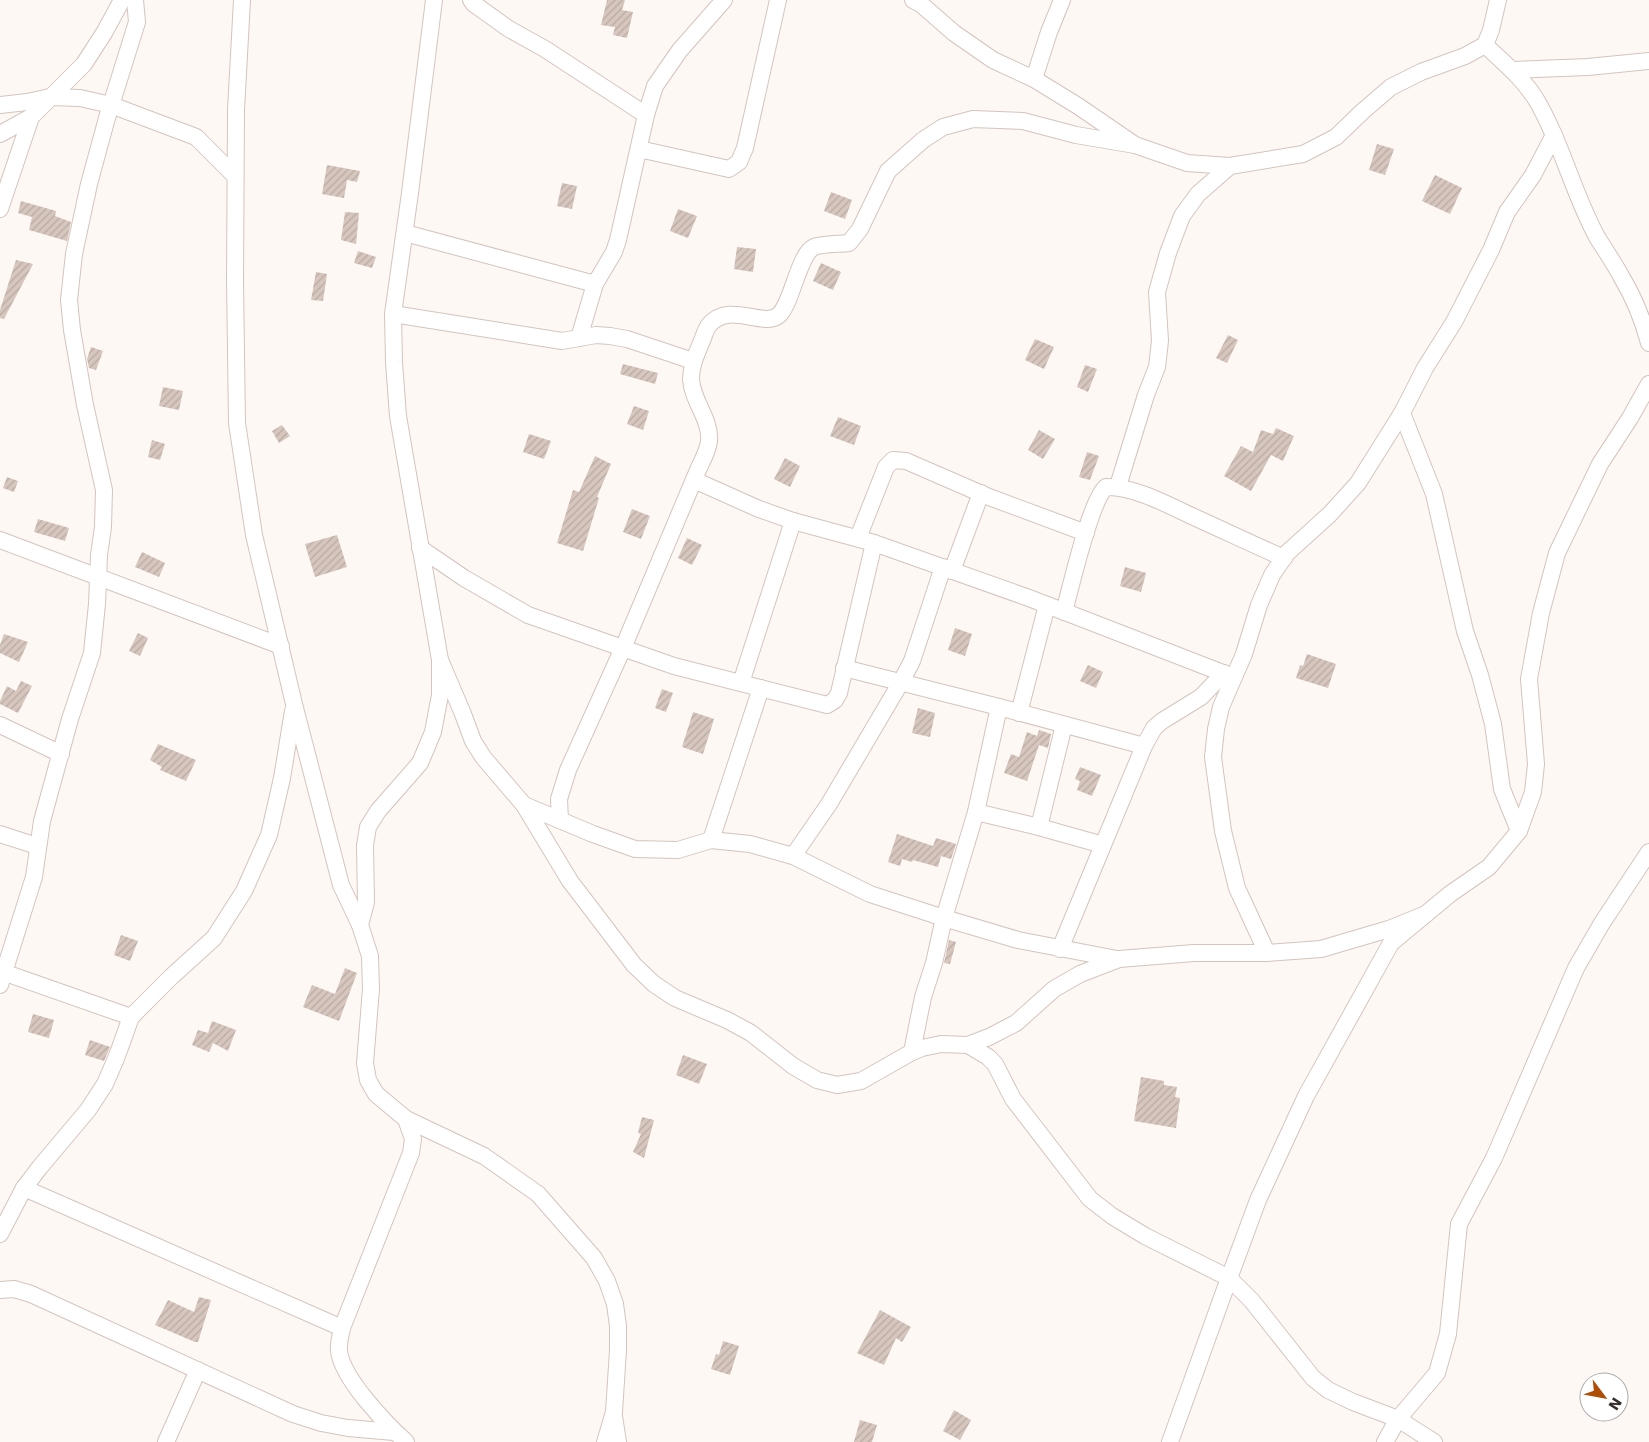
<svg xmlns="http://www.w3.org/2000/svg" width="1649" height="1442" viewBox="0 0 1649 1442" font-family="'DejaVu Sans',sans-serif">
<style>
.building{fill:url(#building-hatch)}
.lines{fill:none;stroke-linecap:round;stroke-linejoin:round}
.street-casing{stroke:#d4c4bd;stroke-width:18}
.street{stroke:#fff;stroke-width:16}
</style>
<defs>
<pattern id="building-hatch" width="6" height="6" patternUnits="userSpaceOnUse" patternTransform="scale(1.25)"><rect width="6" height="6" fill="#d6c6be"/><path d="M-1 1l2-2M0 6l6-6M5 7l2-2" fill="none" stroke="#b8aaa3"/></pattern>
</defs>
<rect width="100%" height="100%" fill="#fef8f4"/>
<!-- building -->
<g class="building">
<polygon points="607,0 625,0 622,10 633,12 627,38 613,35 615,27 601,25"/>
<polygon points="1377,144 1394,149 1385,175 1369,170"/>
<polygon points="327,165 360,171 357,182 347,180 344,198 322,194"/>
<polygon points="1435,175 1462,188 1450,214 1422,201"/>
<polygon points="562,183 577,186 572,209 557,206"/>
<polygon points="831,192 852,200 845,219 824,211"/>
<polygon points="21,201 56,211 55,216 71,222 67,241 29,230 32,217 18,213"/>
<polygon points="678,209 697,216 688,238 670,231"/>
<polygon points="345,212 359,213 356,244 341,240"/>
<polygon points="737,247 756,249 753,272 734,269"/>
<polygon points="358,251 376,257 372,268 354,263"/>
<polygon points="16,260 33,264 4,319 0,318 0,310"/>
<polygon points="821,263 841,272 833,290 813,281"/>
<polygon points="316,272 327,274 323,301 311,300"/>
<polygon points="1228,335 1238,340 1227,363 1216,358"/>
<polygon points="1035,339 1054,347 1044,369 1025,360"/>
<polygon points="91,347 103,351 96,370 89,368 87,359"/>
<polygon points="623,364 658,373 655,384 620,374"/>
<polygon points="1085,365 1097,369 1088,392 1077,387"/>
<polygon points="163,387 183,391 179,410 159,406"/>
<polygon points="634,406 649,411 643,430 627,424"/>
<polygon points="838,417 861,426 854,445 830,436"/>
<polygon points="282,425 290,436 279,443 272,431"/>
<polygon points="1276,428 1294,436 1283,461 1271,455 1251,491 1224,476 1241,446 1253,452 1261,430 1273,434"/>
<polygon points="1039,430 1055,439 1043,459 1028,450"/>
<polygon points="529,434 551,441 544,459 523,452"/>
<polygon points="152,440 165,444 160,460 148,457"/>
<polygon points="1087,452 1099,456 1090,480 1079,477"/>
<polygon points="595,456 611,464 597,497 599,498 583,551 557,543 573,490 579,492"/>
<polygon points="785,458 800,466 790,487 774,479"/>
<polygon points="7,477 18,481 14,492 3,488"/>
<polygon points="632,509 650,516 641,539 623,532"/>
<polygon points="38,519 69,528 65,541 34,532"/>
<polygon points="337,535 347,567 315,577 305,544"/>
<polygon points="687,538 702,545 692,565 678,558"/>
<polygon points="142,552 165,563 159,577 135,567"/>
<polygon points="1125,567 1146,573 1141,592 1120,586"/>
<polygon points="955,628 972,634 965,656 948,650"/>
<polygon points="138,633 148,638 140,656 129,651"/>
<polygon points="4,634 28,642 19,662 0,653 0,645"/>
<polygon points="1307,654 1336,664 1328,688 1296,678 1300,665 1303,666"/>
<polygon points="1088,665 1103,672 1096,688 1080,681"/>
<polygon points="21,681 32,686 18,713 0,704 0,701 7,686 16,691"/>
<polygon points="662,689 673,693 666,712 655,708"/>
<polygon points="918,708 935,713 930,737 912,733"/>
<polygon points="693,712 714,719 703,754 682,747"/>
<polygon points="1039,730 1051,734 1048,748 1039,745 1027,781 1004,773 1011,754 1019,757 1027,732 1037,736"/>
<polygon points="158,744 196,760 186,781 160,770 162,767 150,760"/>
<polygon points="1080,767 1101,775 1092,796 1077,790 1080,781 1075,779"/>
<polygon points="897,834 933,846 936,838 956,844 951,859 941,856 938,867 913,860 912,862 902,859 900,866 888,862"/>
<polygon points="121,935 138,941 130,961 114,955"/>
<polygon points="949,940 956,942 950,964 944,963"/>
<polygon points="345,968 357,973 339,1021 303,1007 312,985 335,994"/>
<polygon points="33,1014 54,1020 49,1038 28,1032"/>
<polygon points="212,1021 236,1030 228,1051 213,1043 209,1052 192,1045 198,1030 208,1033"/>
<polygon points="90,1040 110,1047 104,1061 85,1055"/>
<polygon points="683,1055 707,1064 699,1084 676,1075"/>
<polygon points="1141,1077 1164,1081 1164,1085 1177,1087 1175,1097 1180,1098 1176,1128 1134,1121"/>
<polygon points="642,1117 654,1120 644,1158 633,1152 641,1134 638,1133"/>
<polygon points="199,1297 211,1300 198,1342 195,1342 155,1325 168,1300 194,1312"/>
<polygon points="880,1310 911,1327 902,1342 896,1338 884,1365 857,1353"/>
<polygon points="723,1341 739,1346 730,1375 711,1369 716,1354 719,1355"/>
<polygon points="954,1410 971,1420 960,1440 943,1431"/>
<polygon points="860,1420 877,1425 872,1442 854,1442"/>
</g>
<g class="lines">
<!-- street casing -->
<g class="street-casing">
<g id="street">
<polyline points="242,0 236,110 235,282 237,423 254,535 294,704 341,885 360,925 370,956 371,989 365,1063 368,1080 376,1094 406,1119 484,1156 538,1194 594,1258 607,1281 615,1304 618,1326 618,1350 614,1412 605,1442"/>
<polyline points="471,0 474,4 509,29 545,49 646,115"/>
<polyline points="913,0 922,5 954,33 993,60 1034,79 1078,106 1135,145 1187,163 1230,166 1303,154 1336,137 1363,111 1391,87 1421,72 1465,56 1485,45 1491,30 1498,0"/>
<path d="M 1485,45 C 1503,62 1524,79 1537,101 C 1562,144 1573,193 1597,237 C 1605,250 1614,263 1621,276 C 1633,296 1643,320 1649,343"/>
<polyline points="1512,70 1588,67 1649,61"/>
<polyline points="1034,79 1049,32 1062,0"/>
<polyline points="0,105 27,102 50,97 80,98 111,105 196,137 235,176"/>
<polyline points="0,134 31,117 84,64 104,33 122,0"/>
<polyline points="639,149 729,169 739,162 745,148 778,0"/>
<polyline points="0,209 31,117"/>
<polyline points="405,233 595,284"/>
<polyline points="393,314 562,341 596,335 610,336 627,339 693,361"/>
<polyline points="579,338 595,284 614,252 618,240 646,115 655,86 680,50 724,0"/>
<polyline points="1402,413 1434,494 1465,631 1480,675 1493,724 1502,789 1519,831"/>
<polyline points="694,480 759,509 793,521 874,543 1029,598 1233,677"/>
<polyline points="1118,486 1146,395 1157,367 1160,341 1157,292 1168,253 1182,216 1198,194 1230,166"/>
<polyline points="858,538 886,467 893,460 906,461 989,497 1086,533"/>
<polyline points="0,540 281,646"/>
<polyline points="420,548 464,578 528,615 674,666 827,705 835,700 839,693 874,543"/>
<polyline points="952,571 981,493"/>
<path d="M 1064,612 C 1071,587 1090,501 1106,487 C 1134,486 1170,506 1196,518 C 1225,531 1254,545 1284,558"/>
<polyline points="440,660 463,714 473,741 483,757 524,805 570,881 634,965 654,984 675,998 727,1020 751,1033 793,1066 817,1080 837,1085 861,1081 912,1052 922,1048 941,1044 968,1045 989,1037 1016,1023 1054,989 1080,974 1119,959 1194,953 1267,953 1321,949 1389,929 1426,914"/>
<polyline points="844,668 999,707 1144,746"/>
<polyline points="741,683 793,521"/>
<polyline points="1019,713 1047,605"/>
<polyline points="0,725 61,754"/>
<polyline points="524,805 593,834 635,849 678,850 711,840 750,844 793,856 870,894 944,918 1018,940 1117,959"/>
<polyline points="976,812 1039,827 1103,845"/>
<path d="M 560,820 L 559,799 L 568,770 L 623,648 L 698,470 C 702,461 708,451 709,441 C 711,419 692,401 691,379 C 691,366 696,355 701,343 C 704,337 705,330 709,325 C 730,300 765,330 780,314 C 793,299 799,254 814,247 C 820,244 841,244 849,243 L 860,229 L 888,171 L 923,140 L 943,127 L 973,119 L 1023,121 L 1076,135 L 1135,145"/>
<polyline points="1039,827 1064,725"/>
<polyline points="0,834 37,846"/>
<polyline points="711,840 761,688"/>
<polyline points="793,856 829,804 901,682 912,661 943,567"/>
<polyline points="360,925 366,902 365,845 368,827 378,811 420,763 433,732 440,695 440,660 398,416 394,362 393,314 410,193 434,0"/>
<polyline points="1060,949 1144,746 1154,728 1162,721 1201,697 1224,673"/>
<polyline points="1267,953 1237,888 1223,831 1213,757 1216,729 1221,707 1244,654 1259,605 1272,575 1287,553 1330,514 1358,483 1402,413 1425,368 1454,322 1491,250 1507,212 1533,175 1554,135"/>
<polyline points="0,971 131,1017"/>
<polyline points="0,985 34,877 42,821 70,719 92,653 97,604 99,555 103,527 104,490 85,405 72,330 69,300 74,254 89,184 107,118 137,22 135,0"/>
<polyline points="968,1045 988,1057 995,1064 1013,1099 1090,1199 1112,1216 1145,1236 1229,1278 1252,1301 1313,1378 1328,1390 1353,1402 1398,1419 1434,1442"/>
<polyline points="912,1052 923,997 934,963 944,918 976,812 999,707"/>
<polyline points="24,1188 342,1328"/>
<polyline points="0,1234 24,1188 40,1167 88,1110 105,1084 117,1056 131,1017 171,977 214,938 244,891 269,835 282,778 293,711"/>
<polyline points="0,1290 14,1289 31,1294 293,1414 321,1423 348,1428 394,1432"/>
<polyline points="614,1416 618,1442"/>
<polyline points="166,1442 198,1370"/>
<path d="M 406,1442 C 385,1423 342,1378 339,1351 C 338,1343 341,1335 342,1328 L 411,1153 L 413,1139 L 406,1119"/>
<polyline points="1170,1442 1224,1292 1258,1200 1306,1096 1391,943 1450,894 1489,867 1519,831 1533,792 1536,764 1529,679 1541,613 1557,553 1600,464 1630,418 1649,384"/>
<polyline points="1385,1442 1398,1419 1437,1373 1448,1334 1459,1224 1494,1158 1576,968 1602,923 1649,852"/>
</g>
</g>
<!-- street -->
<use href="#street" class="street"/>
</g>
<!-- north arrow -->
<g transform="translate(1604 1397) rotate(122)"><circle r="24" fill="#ffffff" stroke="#aeabaa"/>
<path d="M0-4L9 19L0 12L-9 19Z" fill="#ae4e06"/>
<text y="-8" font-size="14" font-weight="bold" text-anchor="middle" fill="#352e2b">N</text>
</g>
</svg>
